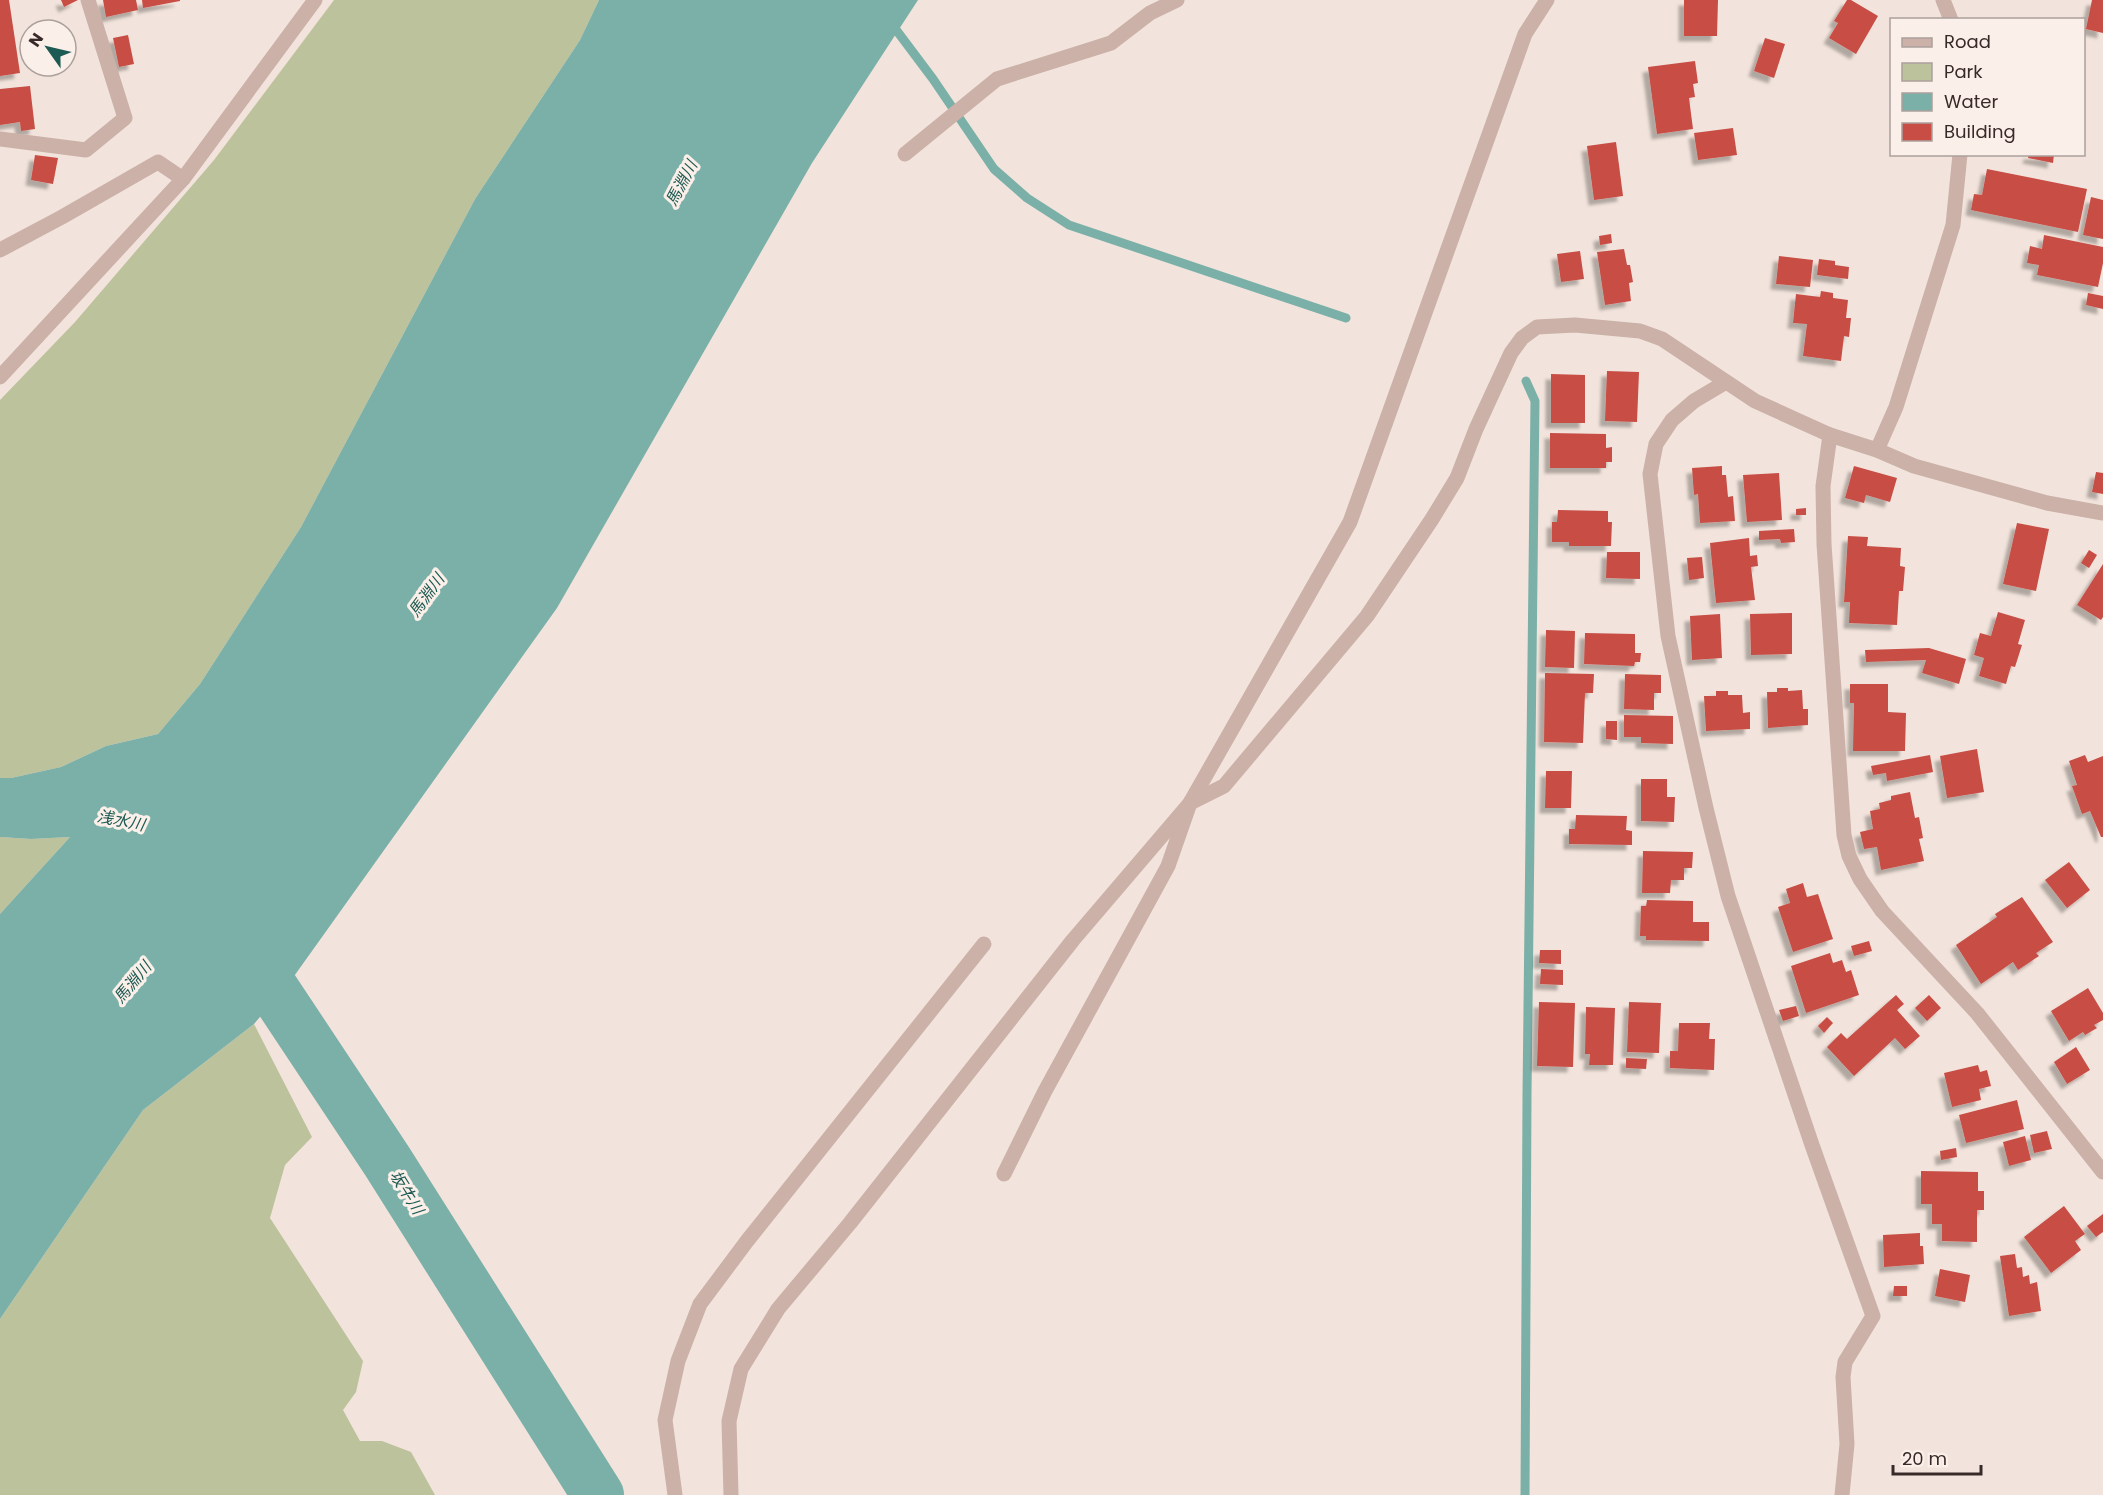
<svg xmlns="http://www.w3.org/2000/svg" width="2103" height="1495" viewBox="0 0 2103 1495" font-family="Poppins,'Noto Sans JP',sans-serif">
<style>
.green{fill:#bcc29c}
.water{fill:#7bb0a8}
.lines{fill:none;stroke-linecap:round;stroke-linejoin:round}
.stream{stroke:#7bb0a8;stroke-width:9}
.river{stroke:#7bb0a8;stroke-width:52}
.building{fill:#c74d45;filter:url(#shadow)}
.service{stroke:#cbb1a8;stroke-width:15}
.minor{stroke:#cbb1a8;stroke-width:15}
.labels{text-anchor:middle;stroke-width:6;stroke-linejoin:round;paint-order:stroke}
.water-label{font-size:16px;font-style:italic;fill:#1d5a53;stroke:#faefe9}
</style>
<defs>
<filter id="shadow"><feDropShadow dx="-5.5" dy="5.5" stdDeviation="1.5" flood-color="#0004"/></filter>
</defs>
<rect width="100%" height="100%" fill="#f2e4dc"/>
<!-- green -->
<g class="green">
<polygon points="334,0 599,0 580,40 475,199 301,527 200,684 158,734 106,746 61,767 11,778 0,778 0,400 75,322 214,160"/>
<polygon points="0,837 31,839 70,837 0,914"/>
<polygon points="254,1024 312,1137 285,1165 270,1218 363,1361 356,1392 343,1410 360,1441 382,1441 411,1452 435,1495 0,1495 0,1319 143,1110"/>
</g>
<!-- water -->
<polygon class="water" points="599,0 918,0 812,163 557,608 292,979 254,1024 143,1110 0,1319 0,914 70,837 31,839 0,837 0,778 11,778 61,767 106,746 158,734 200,684 301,527 475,199 580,40"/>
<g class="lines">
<!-- stream -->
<g class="stream">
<polyline points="891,23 933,79 994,169 1027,198 1069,225 1346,318"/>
<polyline points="1525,1495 1527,1095 1535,401 1526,381"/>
</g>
<!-- river -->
<polyline class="river" points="233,941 269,983 387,1161 598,1495"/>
</g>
<!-- building -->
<g class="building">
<polygon points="0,0 9,0 20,73 0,76"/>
<polygon points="61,0 78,0 64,7"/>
<polygon points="103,0 136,0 138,10 106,17"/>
<polygon points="142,0 180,0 180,1 143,8"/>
<polygon points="1684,0 1718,0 1717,36 1684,36"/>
<polygon points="1847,0 1851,0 1878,16 1856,54 1829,38 1838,23 1834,21"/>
<polygon points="2092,0 2103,0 2103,33 2086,29"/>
<polygon points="128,35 134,64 119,67 113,38"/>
<polygon points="1765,38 1785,44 1774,78 1754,71"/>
<polygon points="1695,61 1698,83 1693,84 1695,97 1689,98 1693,129 1657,134 1648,67"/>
<polygon points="30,86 35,129 21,131 20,122 0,125 0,89"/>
<polygon points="1733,128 1737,155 1698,160 1694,133"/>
<polygon points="1616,142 1623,196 1594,200 1587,146"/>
<polygon points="2029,154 2054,154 2053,163 2028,158"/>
<polygon points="35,155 58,158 53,184 31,180"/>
<polygon points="1987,169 2087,189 2078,232 1971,210 1974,194 1982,195"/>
<polygon points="2091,197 2103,200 2103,239 2083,235"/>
<polygon points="1611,234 1612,243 1600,245 1599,236"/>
<polygon points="2044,235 2103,247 2103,263 2098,287 2037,275 2039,265 2027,263 2030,246 2042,249"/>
<polygon points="1624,249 1627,265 1630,265 1633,282 1629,283 1631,301 1605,305 1597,252"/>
<polygon points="1580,251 1584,279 1561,282 1557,254"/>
<polygon points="1779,256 1813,260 1810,287 1776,284"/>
<polygon points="1819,259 1835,261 1835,265 1849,267 1848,279 1817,275"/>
<polygon points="1821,291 1833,293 1833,298 1848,300 1846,318 1851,318 1849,337 1844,336 1841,361 1803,356 1807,324 1793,323 1796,294 1820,297"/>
<polygon points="2088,293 2103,296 2103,309 2086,305"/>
<polygon points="1607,371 1639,372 1637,422 1605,421"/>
<polygon points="1551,374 1585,375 1585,423 1551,423"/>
<polygon points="1550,433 1606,434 1606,448 1612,447 1612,462 1606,462 1606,468 1550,468"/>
<polygon points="1722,466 1722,475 1726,475 1728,497 1733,496 1735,521 1700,523 1698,494 1694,495 1692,468"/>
<polygon points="1854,466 1897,478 1890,502 1866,495 1864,503 1845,498"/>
<polygon points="2096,472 2103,473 2103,494 2092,492"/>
<polygon points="1779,473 1782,520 1747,522 1743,475"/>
<polygon points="1806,508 1806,515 1796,515 1796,509"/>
<polygon points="1558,510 1608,511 1608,522 1612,522 1611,546 1569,546 1569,542 1552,542 1552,522 1557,522"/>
<polygon points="2017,523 2049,529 2036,591 2003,584"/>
<polygon points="1794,529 1795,542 1781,543 1780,539 1759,540 1759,531"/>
<polygon points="1848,536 1868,537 1867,546 1901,548 1900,566 1905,567 1903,591 1899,591 1897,625 1849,623 1850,602 1844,602"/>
<polygon points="1749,538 1750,556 1757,555 1758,566 1751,567 1755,600 1716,603 1710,543"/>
<polygon points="2089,550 2097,555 2089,568 2081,563"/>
<polygon points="1607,552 1640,552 1640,579 1606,578"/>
<polygon points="1702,557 1704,578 1689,580 1687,558"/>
<polygon points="2103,564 2103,617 2101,620 2077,605"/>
<polygon points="1998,612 2025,620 2018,644 2022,645 2015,667 2011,666 2006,684 1979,676 1984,658 1974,655 1980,633 1991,636"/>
<polygon points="1792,613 1792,654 1751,655 1750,614"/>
<polygon points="1720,614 1722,658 1692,660 1690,616"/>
<polygon points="1546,630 1575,631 1574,668 1545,667"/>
<polygon points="1585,633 1635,634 1635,653 1641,653 1640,662 1635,662 1634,666 1584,664"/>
<polygon points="1929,648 1966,659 1959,684 1922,673 1926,660 1866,662 1865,650"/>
<polygon points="1545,673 1594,674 1593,693 1585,693 1583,743 1544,742"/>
<polygon points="1625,674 1661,675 1661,693 1654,693 1654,710 1624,709"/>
<polygon points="1850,684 1888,684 1888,712 1906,713 1905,751 1853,751 1854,703 1850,703"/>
<polygon points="1777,688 1788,688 1788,691 1802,690 1803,709 1808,709 1808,725 1768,728 1767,692 1777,692"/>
<polygon points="1716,691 1728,691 1728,695 1742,695 1743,713 1750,712 1750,729 1706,731 1704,696 1716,696"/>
<polygon points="1624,715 1673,716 1673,744 1641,743 1641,737 1624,737"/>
<polygon points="1606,721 1617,721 1617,740 1606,739"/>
<polygon points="1977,749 1984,792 1947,798 1940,756"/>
<polygon points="1930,755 1933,772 1887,781 1886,773 1873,775 1871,766"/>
<polygon points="2085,755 2088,762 2103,756 2103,837 2101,837 2090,811 2082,814 2072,786 2077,785 2069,761"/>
<polygon points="1546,771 1572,771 1571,808 1545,808"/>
<polygon points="1641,779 1667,779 1667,797 1675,797 1674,822 1641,821"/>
<polygon points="1910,792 1915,818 1919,817 1923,838 1919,839 1924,861 1881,870 1877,847 1864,849 1860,832 1873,829 1870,811 1880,809 1879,803 1891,800 1891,796"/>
<polygon points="1576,815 1627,816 1626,830 1632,831 1632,845 1569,844 1569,829 1575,829"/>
<polygon points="1643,851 1693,852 1692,868 1684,868 1684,880 1671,880 1670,893 1642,893"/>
<polygon points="2069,862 2090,890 2067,908 2045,880"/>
<polygon points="1803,883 1807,897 1818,894 1833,939 1793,952 1778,907 1790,903 1786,889"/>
<polygon points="2022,897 2053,942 2036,953 2039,956 2018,970 2013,962 1981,984 1956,945 1997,917 1995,914"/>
<polygon points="1647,900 1693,901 1693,922 1709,922 1709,941 1646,940 1646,936 1640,936 1641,906 1646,906"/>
<polygon points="1869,941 1872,951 1854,956 1851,946"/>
<polygon points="1540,950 1561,950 1561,964 1539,963"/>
<polygon points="1830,953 1833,963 1842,960 1846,972 1851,970 1859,995 1806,1013 1791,966"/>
<polygon points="1541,969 1563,970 1563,985 1540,984"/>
<polygon points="2088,988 2103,1013 2103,1020 2094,1025 2097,1028 2085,1035 2083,1032 2069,1041 2051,1011"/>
<polygon points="1896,995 1904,1004 1897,1010 1920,1036 1905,1049 1895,1038 1854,1076 1827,1047 1841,1033 1847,1039"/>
<polygon points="1929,995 1941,1008 1927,1021 1915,1008"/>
<polygon points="1539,1002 1575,1003 1573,1067 1537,1066"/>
<polygon points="1629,1002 1661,1003 1659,1053 1627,1052"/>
<polygon points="1796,1006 1799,1016 1783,1021 1779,1010"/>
<polygon points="1586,1007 1615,1008 1613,1065 1589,1065 1590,1054 1585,1054"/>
<polygon points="1827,1017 1833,1023 1824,1033 1818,1026"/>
<polygon points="1679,1023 1710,1023 1709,1039 1715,1039 1714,1070 1670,1068 1670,1051 1678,1051"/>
<polygon points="2076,1047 2090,1070 2067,1084 2054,1062"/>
<polygon points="1626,1058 1647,1059 1646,1069 1626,1068"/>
<polygon points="1978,1065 1980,1072 1987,1070 1991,1086 1979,1089 1981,1100 1952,1107 1944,1073"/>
<polygon points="2017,1100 2024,1129 1966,1143 1959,1115"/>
<polygon points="2047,1131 2052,1149 2034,1153 2030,1135"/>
<polygon points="2025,1136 2031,1160 2009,1166 2003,1142"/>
<polygon points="1956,1148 1957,1157 1941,1160 1940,1151"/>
<polygon points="1921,1171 1978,1172 1978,1191 1984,1191 1984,1210 1977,1210 1977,1242 1942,1241 1942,1224 1932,1224 1932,1204 1921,1204"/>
<polygon points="2064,1206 2085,1234 2075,1241 2081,1250 2051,1273 2024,1237"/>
<polygon points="2103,1214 2103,1232 2096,1237 2087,1226"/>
<polygon points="1920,1233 1920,1246 1923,1246 1924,1264 1884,1267 1883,1235"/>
<polygon points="2015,1254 2017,1268 2022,1267 2023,1277 2029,1275 2030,1284 2037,1282 2041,1311 2009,1316 2000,1256"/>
<polygon points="1940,1269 1970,1275 1965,1302 1935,1296"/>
<polygon points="1894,1286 1907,1286 1907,1296 1893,1296"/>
</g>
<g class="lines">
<!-- service -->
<polyline class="service" points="0,377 183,179 315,0"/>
<!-- minor -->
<g class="minor">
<polyline points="1943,0 1951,20"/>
<polyline points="0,139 86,150 125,118 88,0"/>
<polyline points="905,154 997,79 1111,43 1150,13 1177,0"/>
<polyline points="0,250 62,217 158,162 183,179"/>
<polyline points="1726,382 1694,401 1672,420 1656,444 1650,474 1668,636 1706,808 1728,896 1812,1145 1873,1316 1845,1362 1843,1377 1847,1444 1842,1495"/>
<polyline points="1830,435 1823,486 1824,544 1844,835 1849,856 1860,879 1882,911 1977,1013 2103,1172"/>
<polyline points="1877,450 1896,407 1953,225 1960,154"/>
<polyline points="1004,1174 1045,1091 1168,866 1190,803 1224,786 1367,616 1432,519 1457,478 1476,429 1511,353 1522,338 1537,327 1575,325 1640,331 1662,339 1755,401 1830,435 1877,450 1914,466 2047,503 2103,513"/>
<polyline points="675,1495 665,1420 678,1361 700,1304 747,1241 984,944"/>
<polyline points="731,1495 729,1421 741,1369 778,1309 850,1223 1073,940 1190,803 1350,522 1525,34 1547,0"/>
</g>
</g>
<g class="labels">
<!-- water labels -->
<g class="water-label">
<text transform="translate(681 183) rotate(-62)" y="6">馬淵川</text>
<text transform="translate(426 595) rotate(-54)" y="6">馬淵川</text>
<text transform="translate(121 820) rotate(11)" y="6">浅水川</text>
<text transform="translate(132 982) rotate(-50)" y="6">馬淵川</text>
<text transform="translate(407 1192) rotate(58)" y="6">坂牛川</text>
</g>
</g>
<!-- legend -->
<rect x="1890" y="18" width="195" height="138" fill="#faefe9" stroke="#aca09c" stroke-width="1.5"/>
<rect x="1902" y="38" width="30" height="9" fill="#cbb1a8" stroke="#aca09c" stroke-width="1.5"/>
<text x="1944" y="48" font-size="18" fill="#382a28">Road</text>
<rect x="1902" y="63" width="30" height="18" fill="#bcc29c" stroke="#aca09c" stroke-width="1.5"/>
<text x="1944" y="78" font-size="18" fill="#382a28">Park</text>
<rect x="1902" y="93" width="30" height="18" fill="#7bb0a8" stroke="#aca09c" stroke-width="1.5"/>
<text x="1944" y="108" font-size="18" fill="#382a28">Water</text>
<rect x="1902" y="123" width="30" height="18" fill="#c74d45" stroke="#aca09c" stroke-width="1.5"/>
<text x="1944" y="138" font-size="18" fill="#382a28">Building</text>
<!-- north arrow -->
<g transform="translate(48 48) rotate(304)"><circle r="28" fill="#faefe9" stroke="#aca09c" stroke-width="1.5"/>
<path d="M0-4.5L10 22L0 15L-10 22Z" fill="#1d5a53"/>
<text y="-9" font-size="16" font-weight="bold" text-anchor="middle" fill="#382a28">N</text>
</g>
<!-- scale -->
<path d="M1893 1465v9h88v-9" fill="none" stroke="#382a28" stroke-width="3"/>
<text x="1902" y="1465" font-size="18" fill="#382a28" stroke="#faefe9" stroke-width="4.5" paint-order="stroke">20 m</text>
</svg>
